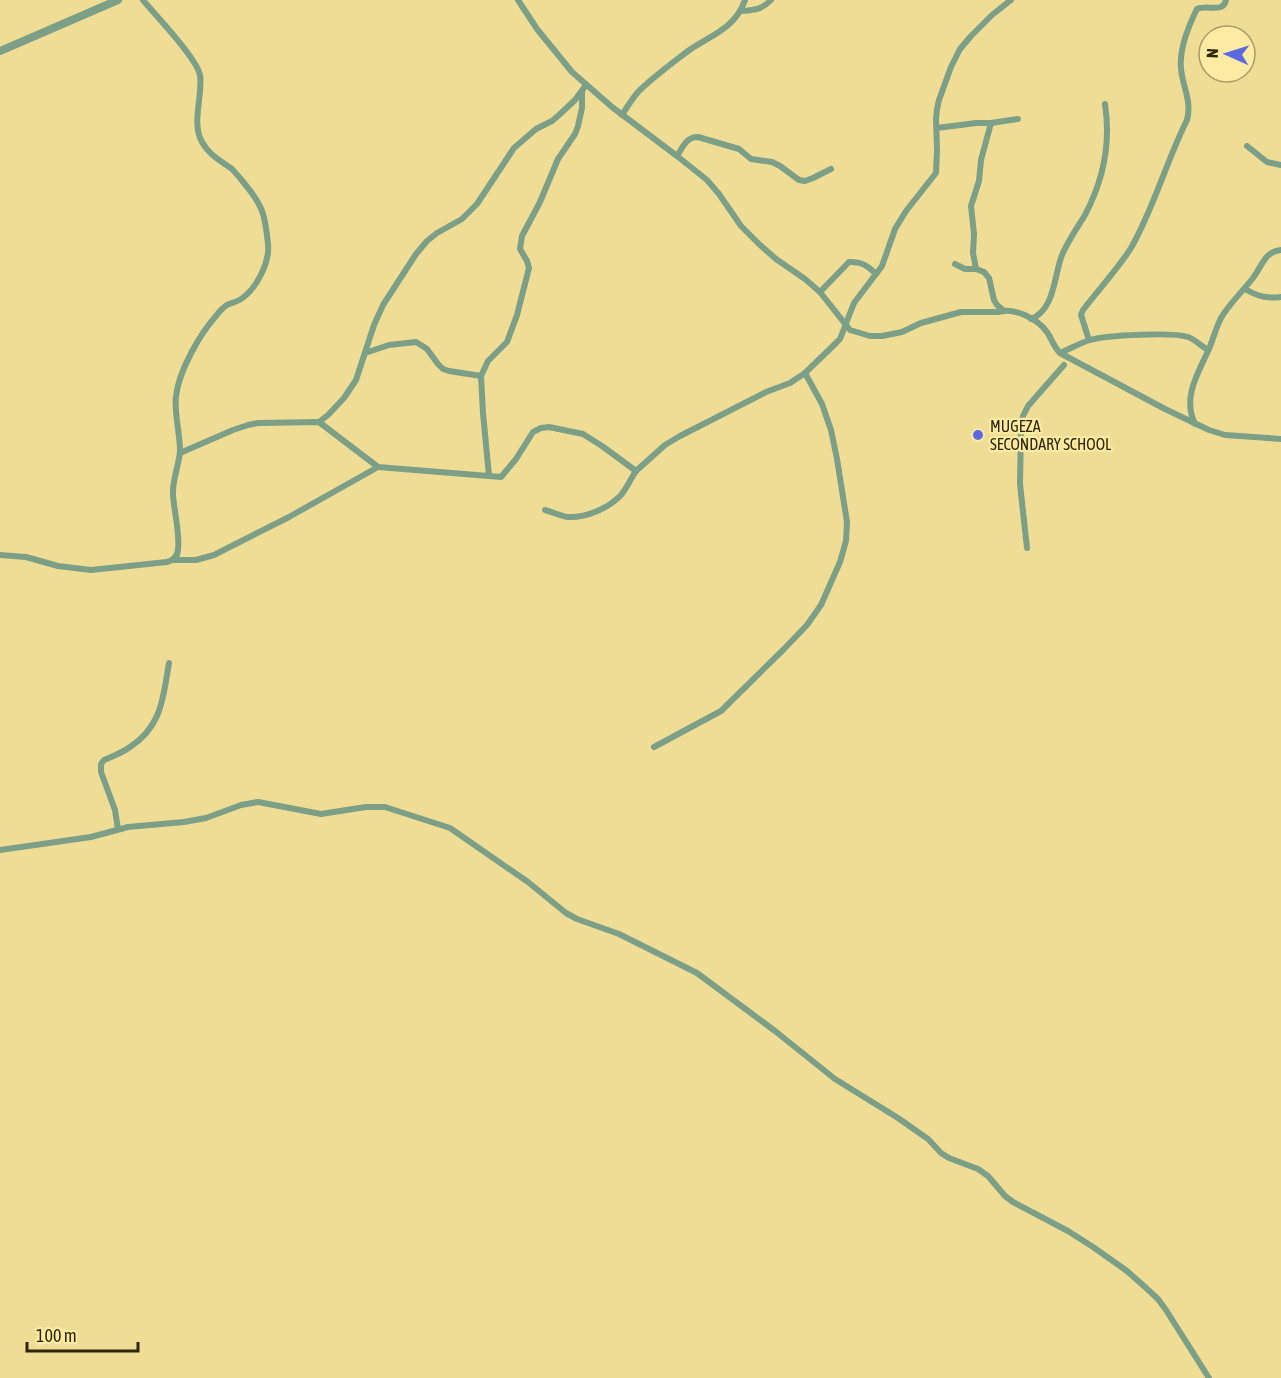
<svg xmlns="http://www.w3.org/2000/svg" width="1281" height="1378" viewBox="0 0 1281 1378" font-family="'Asap Condensed',sans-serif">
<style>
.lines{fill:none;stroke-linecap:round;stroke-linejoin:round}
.minor{stroke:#7c9f87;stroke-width:6}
.tertiary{stroke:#7c9f87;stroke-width:8}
.poi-dot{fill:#5d69e1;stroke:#fdeaa3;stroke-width:2}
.labels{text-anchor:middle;stroke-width:4.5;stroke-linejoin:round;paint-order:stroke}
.poi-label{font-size:16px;fill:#2d2608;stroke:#fdeaa3;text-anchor:start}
</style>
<rect width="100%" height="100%" fill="#efdd96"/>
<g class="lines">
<!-- minor -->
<g class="minor">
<path d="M 518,0 L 537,29 L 572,72 L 612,107 L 677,156 L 707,180 L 719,194 L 741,226 L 759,244 L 776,259 L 805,279 L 820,292 L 850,330 L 870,336 L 882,336 L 902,332 L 921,323 L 961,312 L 999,312 C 1014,307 1038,319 1047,332 C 1052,339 1053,346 1060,353 L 1165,409 L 1209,430 L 1225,435 L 1281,439"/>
<path d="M 741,11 C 755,10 761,10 771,0"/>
<path d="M 622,115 C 627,107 632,99 638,92 C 653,77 671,64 688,51 C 711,35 735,29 745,0"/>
<polyline points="937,128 976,123 991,123 1018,119"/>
<polyline points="1247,146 1267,162 1281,165"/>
<path d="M 677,156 C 683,147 686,137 698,137 L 739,149 L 751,159 L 772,162 L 780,166 L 799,180 L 805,181 L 813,178 L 831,169"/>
<polyline points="955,264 965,269 976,269 984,272 989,278 994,300 997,305 1004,311"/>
<polyline points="976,269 973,253 974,234 971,206 979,181 981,160 991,123"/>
<path d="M 1245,289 C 1257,296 1267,299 1281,297"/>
<path d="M 820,292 L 849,262 C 861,261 868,266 876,274"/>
<path d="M 1031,319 C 1055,310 1054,275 1062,255 C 1068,241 1077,228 1085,215 C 1103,181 1111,143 1105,104"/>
<path d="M 1089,340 L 1081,315 L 1083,310 C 1099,289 1117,270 1131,248 C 1154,208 1166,162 1187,120 C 1192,101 1183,88 1181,69 C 1179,49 1188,27 1197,9 C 1207,4 1223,14 1226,0"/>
<polyline points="365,353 389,345 416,342 427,349 438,364 443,369 449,371 481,376"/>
<path d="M 1060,353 C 1070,349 1080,343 1090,340 C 1107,335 1173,332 1188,337 C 1196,340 1201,346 1208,350"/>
<polyline points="319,422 328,415 344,398 356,380 374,325 383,305 416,254 427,241 437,233 462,219 477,204 514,148 536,129 552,121 559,115 575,100 586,85"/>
<path d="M 1195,424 C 1182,398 1198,373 1209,349 C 1213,339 1216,328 1221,318 C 1229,304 1243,291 1253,278 C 1262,266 1265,251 1281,250"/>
<polyline points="180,453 233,430 248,425 258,423 319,422 378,467 501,477 516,459 533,432 541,428 549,427 583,434 602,446 636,471 665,445 680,436 766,392 790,383 805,373 835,344 840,339 854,303 882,266 895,229 906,211 936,173 937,150 936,119 937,109 939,100 951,67 960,49 971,36 992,15 1011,0"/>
<polyline points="489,476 483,413 481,376 488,361 507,342 517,315 529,268 527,261 520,249 522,236 540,202 558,159 575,134 578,126 582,108 582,92"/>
<path d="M 545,510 C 552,512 561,516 568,517 C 586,518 609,508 621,495 C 627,488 631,478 636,471"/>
<polyline points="1027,548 1020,484 1021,429 1023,416 1028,406 1064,365"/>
<path d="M 0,555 L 26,557 L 58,566 L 91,570 L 167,562 C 174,560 178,556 178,549 C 180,533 174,511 173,495 C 172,480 179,466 180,451 C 180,432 174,415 176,396 C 179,371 199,335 216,316 C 219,312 224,306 229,304 C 235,302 240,301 245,296 C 258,285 270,261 268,244 C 265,214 263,206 244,183 C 240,178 236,173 232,169 C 221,161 209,155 202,142 C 191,123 203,96 200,75 C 196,57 156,16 143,0"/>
<polyline points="173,560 196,560 214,555 289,517 378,467"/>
<polyline points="654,747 721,711 784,649 807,625 821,605 840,562 846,541 847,522 837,459 831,430 822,404 805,373"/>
<path d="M 118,829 L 115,810 L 101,772 L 101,764 L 104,760 C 113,756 122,753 130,747 C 162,726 163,698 169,663"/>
<polyline points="0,850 91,837 128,827 184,822 206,818 241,805 258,802 321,814 366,807 385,807 450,828 528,882 566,913 577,919 619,934 697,973 775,1031 835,1079 898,1118 928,1139 941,1153 949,1158 978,1169 988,1176 1005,1196 1013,1202 1068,1231 1093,1247 1127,1271 1145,1287 1158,1299 1166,1310 1209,1378"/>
</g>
<!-- tertiary -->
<polyline class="tertiary" points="0,51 118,0"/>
</g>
<!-- markers -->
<circle class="poi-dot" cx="978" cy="435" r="6"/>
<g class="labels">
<!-- poi labels -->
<g class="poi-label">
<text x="990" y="432">MUGEZA<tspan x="990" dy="18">SECONDARY SCHOOL</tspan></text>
</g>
</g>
<!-- north arrow -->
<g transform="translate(1227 54) rotate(273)"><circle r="28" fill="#fdeaa3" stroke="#aa9c65" stroke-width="1.5"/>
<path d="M0-4.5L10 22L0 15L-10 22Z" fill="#5d69e1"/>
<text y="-9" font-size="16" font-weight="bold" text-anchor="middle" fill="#2d2608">N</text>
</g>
<!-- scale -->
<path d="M27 1342v9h111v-9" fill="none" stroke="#2d2608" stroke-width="3"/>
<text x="36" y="1342" font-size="18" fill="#2d2608" stroke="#fdeaa3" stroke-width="4.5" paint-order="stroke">100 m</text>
</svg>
